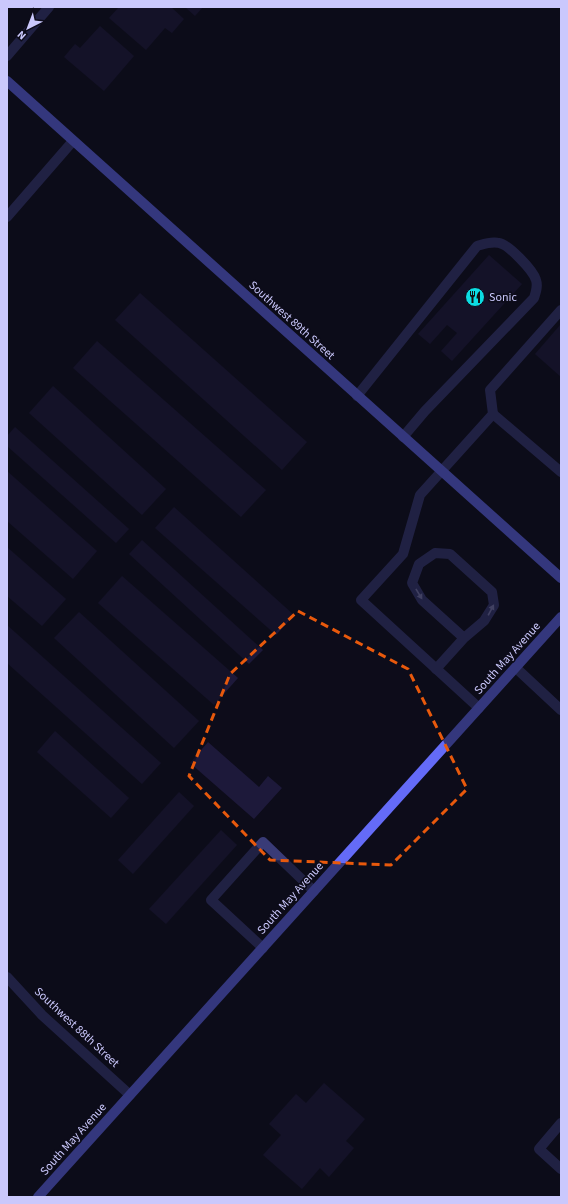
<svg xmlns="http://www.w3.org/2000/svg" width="568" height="1204" viewBox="0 0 568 1204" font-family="'Source Sans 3',sans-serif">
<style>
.building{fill:#1d193a}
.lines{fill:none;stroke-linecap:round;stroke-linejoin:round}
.service{stroke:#393b77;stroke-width:10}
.minor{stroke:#393b77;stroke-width:10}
.secondary{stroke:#646bf7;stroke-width:10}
.oneway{fill:#8282ba}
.marked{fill:none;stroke:#e8590c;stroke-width:3;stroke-dasharray:8 5;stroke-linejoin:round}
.labels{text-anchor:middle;stroke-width:3.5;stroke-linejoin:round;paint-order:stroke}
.poi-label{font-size:12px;fill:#cac8fc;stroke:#0d0c1a;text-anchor:start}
.street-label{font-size:12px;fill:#cac8fc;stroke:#0d0c1a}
</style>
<rect width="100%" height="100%" fill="#0d0c1a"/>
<!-- building -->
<g class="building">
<polygon points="119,7 171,7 184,19 172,33 165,28 146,50 109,18"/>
<polygon points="185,7 203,7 195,16"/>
<polygon points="100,26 134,56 104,91 64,57 75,44 80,48"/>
<polygon points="489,255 522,284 452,361 441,351 457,333 447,325 430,344 418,334"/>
<polygon points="140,293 307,442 282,470 115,320"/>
<polygon points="561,324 561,377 535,354"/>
<polygon points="97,341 266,490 241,517 73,368"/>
<polygon points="53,386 166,489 142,515 29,413"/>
<polygon points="15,427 129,529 116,543 7,446 7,436"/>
<polygon points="7,471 97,551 73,579 7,521"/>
<polygon points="174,507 294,615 276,635 155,528"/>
<polygon points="142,540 263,650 249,664 129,554"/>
<polygon points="7,547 66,599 42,626 7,596"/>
<polygon points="122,576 238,678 214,705 98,603"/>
<polygon points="79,612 199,721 174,748 54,638"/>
<polygon points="7,625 161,763 142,784 7,663"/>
<polygon points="55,731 129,798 111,818 37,752"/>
<polygon points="208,742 259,787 268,776 282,788 254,819 190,763"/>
<polygon points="179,792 194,806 133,874 118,860"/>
<polygon points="221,830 237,845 166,924 149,909"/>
<polygon points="324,1083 365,1119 346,1141 354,1148 329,1177 320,1168 302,1189 263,1155 281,1135 269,1124 296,1094 306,1103"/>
</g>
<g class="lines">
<!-- service -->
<g class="service">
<path d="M 357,396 L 477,246 C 484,244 491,241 499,243 C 508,244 533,270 536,280 C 538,286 536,292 534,298 L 425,411 L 403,437"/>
<polyline points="493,414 561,472"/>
<polyline points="516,668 561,710"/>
<polyline points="436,669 464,638 484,621 494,605 492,592 450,554 435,553 419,564 412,583 422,600 464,638"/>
<polyline points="479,708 361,600 403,554 420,495 493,414 490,390 561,310"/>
<polyline points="263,948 211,900 263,842 314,891"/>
<polyline points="561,1123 539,1149 561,1169"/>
</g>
<!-- minor -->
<g class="minor">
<polyline points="7,56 49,7"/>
<polyline points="7,217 73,141"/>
<polyline points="7,977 42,1015 130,1095"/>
</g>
<!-- secondary -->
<g class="secondary">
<polyline points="7,81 561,578"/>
<polyline points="38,1197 561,617"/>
</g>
</g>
<!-- one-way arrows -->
<defs><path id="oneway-solid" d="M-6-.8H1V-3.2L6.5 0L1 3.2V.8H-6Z"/></defs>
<g class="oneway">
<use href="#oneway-solid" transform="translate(419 594) rotate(59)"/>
<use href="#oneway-solid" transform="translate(491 610) rotate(-62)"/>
</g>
<!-- marked area -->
<path d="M0 0H568V1204H0ZM 298,611 L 408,669 L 467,789 L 391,865 L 270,860 L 189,776 L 230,674 Z" fill="#0d0c1a" fill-opacity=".55" fill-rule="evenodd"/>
<path class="marked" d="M 298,611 L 408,669 L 467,789 L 391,865 L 270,860 L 189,776 L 230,674 Z"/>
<!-- icons -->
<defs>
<g id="restaurant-disc" transform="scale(1)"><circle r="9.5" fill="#0cdde3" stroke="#0d0c1a"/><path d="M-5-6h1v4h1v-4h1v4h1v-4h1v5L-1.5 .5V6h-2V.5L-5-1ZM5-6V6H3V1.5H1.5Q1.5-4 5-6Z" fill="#111"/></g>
</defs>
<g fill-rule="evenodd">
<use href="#restaurant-disc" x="475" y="297"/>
</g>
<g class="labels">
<!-- poi labels -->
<g class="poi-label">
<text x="489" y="301">Sonic</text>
</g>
<!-- street labels -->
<g class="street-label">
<text transform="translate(292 320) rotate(42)" y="4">Southwest 89th Street</text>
<text transform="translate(507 658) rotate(-48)" y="4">South May Avenue</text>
<text transform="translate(290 898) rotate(-48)" y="4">South May Avenue</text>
<text transform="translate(77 1027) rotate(43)" y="4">Southwest 88th Street</text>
<text transform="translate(73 1139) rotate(-48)" y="4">South May Avenue</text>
</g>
</g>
<!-- border -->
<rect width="568" height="1204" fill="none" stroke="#cac8fc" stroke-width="16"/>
<!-- north arrow -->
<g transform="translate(28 28) rotate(222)" stroke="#0d0c1a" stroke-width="3" paint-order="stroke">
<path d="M0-3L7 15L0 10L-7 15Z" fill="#cac8fc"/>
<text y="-6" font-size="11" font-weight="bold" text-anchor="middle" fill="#cac8fc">N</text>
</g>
</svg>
